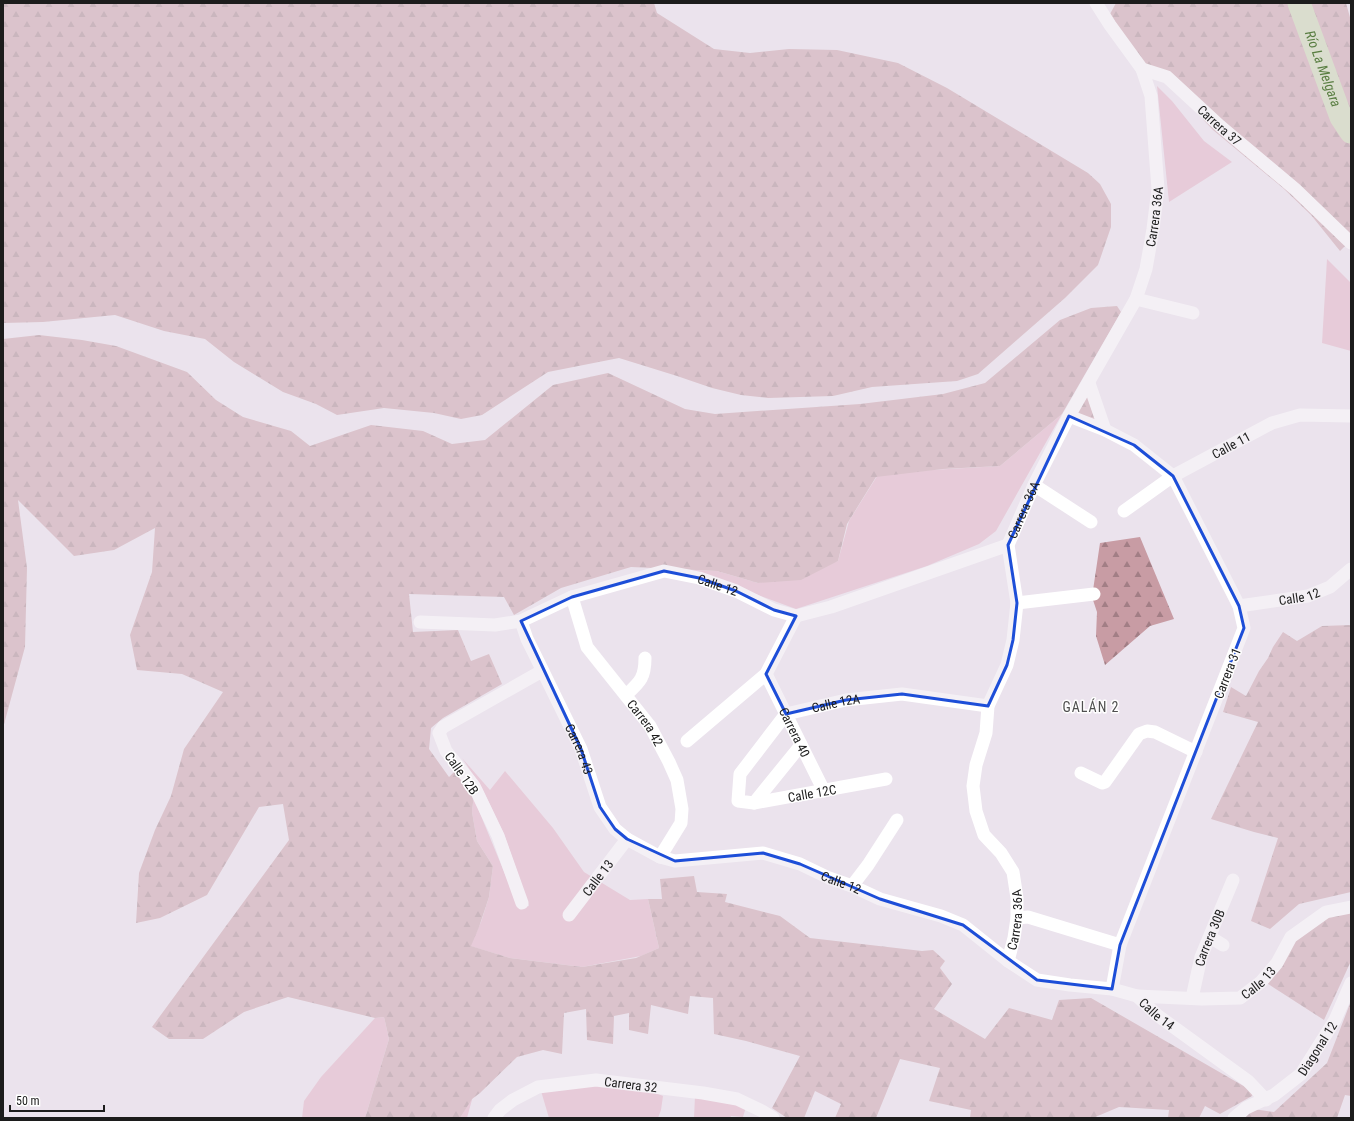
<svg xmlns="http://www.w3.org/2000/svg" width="1354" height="1121" viewBox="0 0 1354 1121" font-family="'Roboto Condensed',sans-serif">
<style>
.grass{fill:#e2aec1}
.forest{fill:url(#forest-firs)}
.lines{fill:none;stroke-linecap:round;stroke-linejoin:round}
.river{stroke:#c6d6a8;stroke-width:23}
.street{stroke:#fff;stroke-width:13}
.marked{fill:none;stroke:#1d4ed8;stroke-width:3;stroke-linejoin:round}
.labels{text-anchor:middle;stroke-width:3;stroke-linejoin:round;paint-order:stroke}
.street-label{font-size:13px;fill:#1c1c1c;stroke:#fff}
.water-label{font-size:14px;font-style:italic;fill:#597e42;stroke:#fff}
.neighbourhood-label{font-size:14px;letter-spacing:1px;fill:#4f4f4f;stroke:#fff}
</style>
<defs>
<pattern id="forest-firs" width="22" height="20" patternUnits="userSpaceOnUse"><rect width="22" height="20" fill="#c89ca4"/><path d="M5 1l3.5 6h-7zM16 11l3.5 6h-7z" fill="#a27e85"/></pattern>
</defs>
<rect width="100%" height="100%" fill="#ebe3ed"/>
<!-- grass -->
<g class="grass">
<polygon points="1157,86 1172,101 1204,141 1232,162 1169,202"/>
<polygon points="1327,259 1351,283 1351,351 1322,343"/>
<polygon points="1062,414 996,531 979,544 927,566 796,609 690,570 717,571 758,583 838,561 849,521 879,473 1000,466"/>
<polygon points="462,758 490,790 505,771 553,828 584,872 630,900 648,899 659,948 641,956 582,967 510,958 470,946 481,922 489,897 493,866 477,841 472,812 474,793 479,811 519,908 529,906 504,834 482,788"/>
<polygon points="384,1017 389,1039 365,1118 302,1118 304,1101 321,1077 375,1018"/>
<polygon points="595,1082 646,1089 663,1096 661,1110 658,1118 549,1118 541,1091"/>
<polygon points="473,1096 467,1118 460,1118"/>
<polygon points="695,1096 746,1107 743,1117 731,1116 730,1118 694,1118"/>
</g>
<!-- forest -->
<g class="forest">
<polygon points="3,3 654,3 657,13 714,49 750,53 789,49 837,50 898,63 947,88 1088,173 1100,184 1111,204 1111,227 1098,265 1065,298 978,374 957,381 872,387 833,396 768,398 741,395 712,388 677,376 619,358 548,372 482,415 461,419 434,413 384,408 337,415 316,404 283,392 234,362 205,339 164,331 115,315 43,322 3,323"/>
<polygon points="1116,3 1346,3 1351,21 1351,240 1340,251 1311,215 1283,188 1213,130 1177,92 1142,64 1110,14"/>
<polygon points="1117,306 1121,312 1062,414 1000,466 943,469 876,477 847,524 838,561 801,580 758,583 717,571 631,567 561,588 514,615 504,597 409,594 413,632 458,630 471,661 489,654 502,684 443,718 431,728 429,749 449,777 455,771 474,793 472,812 477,841 493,866 489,897 479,927 471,946 510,958 582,967 636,958 659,948 648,899 662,899 660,879 694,876 697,892 727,894 725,902 780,916 810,938 922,951 933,950 945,961 940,968 952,984 934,1009 985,1039 1009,1008 1052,1020 1059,1000 1091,998 1254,1092 1252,1096 1220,1114 1205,1106 1199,1118 1168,1118 1169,1110 1119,1107 1093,1118 970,1118 971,1110 929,1101 940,1068 900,1059 876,1118 835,1118 841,1104 815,1091 804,1118 787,1118 772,1108 800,1056 746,1041 714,1034 713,998 690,996 688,1014 651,1005 648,1034 629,1030 629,1013 614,1016 613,1044 587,1040 586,1009 564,1013 562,1054 543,1050 517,1057 480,1093 472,1099 460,1118 365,1118 389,1039 384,1017 375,1018 288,997 244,1012 203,1039 169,1039 152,1027 289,840 283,804 259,807 207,895 160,918 136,923 139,873 155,830 171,796 184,749 223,692 182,674 137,670 130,635 152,572 155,528 114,550 74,556 18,500 27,568 25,647 3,728 3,339 39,335 82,340 116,346 187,372 216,400 243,417 291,431 310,446 371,425 423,431 452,444 485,440 553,385 608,373 685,409 715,414 860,404 943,394 985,383 1060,320 1091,308"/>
<polygon points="1087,391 1099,424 1074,416"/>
<polygon points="1140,537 1174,619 1150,626 1105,665 1096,636 1097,612 1092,597 1100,543"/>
<polygon points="1351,625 1351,892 1299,904 1270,929 1251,921 1278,838 1254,832 1211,819 1258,722 1223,712 1231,687 1246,696 1259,671 1268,658 1273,647 1283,632 1297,641 1322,626"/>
<polygon points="1351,913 1351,961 1324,1020 1265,982 1293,943 1326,914"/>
<polygon points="1351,1001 1351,1096 1345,1095 1337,1118 1245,1118 1253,1109 1274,1112 1327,1063"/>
</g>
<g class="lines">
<!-- river -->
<path class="river" id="s1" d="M 1299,3 L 1341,117 L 1351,132"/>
<!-- street -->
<g class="street">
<path id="s2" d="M 1096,3 L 1110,25 L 1142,69 L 1167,77 L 1220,126 L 1295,189 L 1351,243"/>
<polyline points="1136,299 1193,313"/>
<polyline points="1089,383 1105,430"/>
<polyline points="1069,416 1105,430 1134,445 1173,476 1239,606 1244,628 1120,945 1112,989"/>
<polyline points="1034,485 1091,522"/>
<path id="s3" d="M 1124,511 L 1173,476 L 1272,423 L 1300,415 L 1351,416"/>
<path id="s4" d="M 572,597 L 587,647 L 650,726 L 669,762 L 677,780 L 682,809 L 681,823 L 660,857"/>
<polyline points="1017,603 1094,594"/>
<path id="s5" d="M 1239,606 L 1308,596 L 1330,587 L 1351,569"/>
<path id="s6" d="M 521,621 L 527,639 L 534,653 L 581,749 L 600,807 L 615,829 L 627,839 L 660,857 L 675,861 L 763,853 L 800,864 L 829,878 L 852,886 L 880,899 L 941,916 L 963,925 L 1008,961 L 1037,980 L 1070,985 L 1112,989 L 1137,996 L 1157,1015 L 1248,1081 L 1266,1100"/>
<path id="s7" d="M 420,622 L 495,625 L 521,621 L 572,597 L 664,571 L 699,578 L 736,591 L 774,610 L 796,616 L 831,607 L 1008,545"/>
<path id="s8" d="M 766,674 L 824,791"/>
<path d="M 626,695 C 640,682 645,678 645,658"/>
<polyline points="687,741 766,674 796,616"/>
<polyline points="1081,773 1102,783 1105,782 1139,734 1147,731 1155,732 1196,752"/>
<path id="s9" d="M 886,779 L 754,803 L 738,801 L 740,774 L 786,714 L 846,700 L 902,694 L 988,706"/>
<polyline points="754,803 801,745"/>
<polyline points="852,886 868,865 897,820"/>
<polyline points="522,903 498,836 474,786 446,751 439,733 443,727 542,671"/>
<path id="s10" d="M 569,915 L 627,839"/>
<polyline points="1017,918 1028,917 1120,945"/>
<polyline points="1210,937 1223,945"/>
<path id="s11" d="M 1008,961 L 1014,938 L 1017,918 L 1017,898 L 1013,872 L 1001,853 L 984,835 L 976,811 L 973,786 L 976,765 L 986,733 L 988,706 L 1007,665 L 1013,640 L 1017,603 L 1008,545 L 1034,485 L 1069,416 L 1136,299 L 1146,269 L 1153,229 L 1158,189 L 1151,96 L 1142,69"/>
<path id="s12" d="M 1137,996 L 1202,999 L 1240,998 L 1261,982 L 1277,963 L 1291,937 L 1326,912 L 1351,907"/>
<path id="s13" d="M 1192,998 L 1201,957 L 1233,880"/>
<path id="s14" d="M 494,1118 L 500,1110 L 513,1100 L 538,1087 L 596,1080 L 703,1093 L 737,1099 L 762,1111 L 773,1118"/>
<path id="s15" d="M 1234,1118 L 1246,1108 L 1274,1095 L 1301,1074 L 1335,1020 L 1351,983"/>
</g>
</g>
<!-- marked area -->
<path d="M0 0H1354V1121H0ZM 1069,416 L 1134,445 L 1173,476 L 1239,606 L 1244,628 L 1120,945 L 1112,989 L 1037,980 L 963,925 L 880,899 L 800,864 L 763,853 L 675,861 L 627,839 L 615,829 L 600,807 L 581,749 L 521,621 L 572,597 L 664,571 L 699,578 L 736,591 L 774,610 L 796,616 L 766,674 L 786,714 L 846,700 L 902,694 L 988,706 L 1007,665 L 1013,640 L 1017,603 L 1008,545 Z" fill="#ebe3ed" fill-opacity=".55" fill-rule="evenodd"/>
<path class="marked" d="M 1069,416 L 1134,445 L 1173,476 L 1239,606 L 1244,628 L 1120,945 L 1112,989 L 1037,980 L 963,925 L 880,899 L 800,864 L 763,853 L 675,861 L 627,839 L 615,829 L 600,807 L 581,749 L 521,621 L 572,597 L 664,571 L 699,578 L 736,591 L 774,610 L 796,616 L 766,674 L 786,714 L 846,700 L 902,694 L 988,706 L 1007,665 L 1013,640 L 1017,603 L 1008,545 Z"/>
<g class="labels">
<!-- street labels -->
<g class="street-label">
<text dy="5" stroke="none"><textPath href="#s2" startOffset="178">Carrera 37</textPath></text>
<text dy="5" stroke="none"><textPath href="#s11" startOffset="799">Carrera 36A</textPath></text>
<text dy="5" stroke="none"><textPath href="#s3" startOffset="126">Calle 11</textPath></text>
<text dy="5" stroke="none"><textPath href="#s11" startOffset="475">Carrera 36A</textPath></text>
<text dy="5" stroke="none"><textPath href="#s7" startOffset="309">Calle 12</textPath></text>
<text dy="5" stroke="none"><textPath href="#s5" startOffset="61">Calle 12</textPath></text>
<text transform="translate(1227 673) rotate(-69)" y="5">Carrera 31</text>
<text dy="5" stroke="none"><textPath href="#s9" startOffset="304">Calle 12A</textPath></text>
<text dy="5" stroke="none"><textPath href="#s4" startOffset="148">Carrera 42</textPath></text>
<text dy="5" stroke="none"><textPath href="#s8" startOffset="65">Carrera 40</textPath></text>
<text dy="5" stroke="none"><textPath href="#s6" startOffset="141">Carrera 43</textPath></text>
<text transform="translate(462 773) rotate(55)" y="5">Calle 12B</text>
<text transform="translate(812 793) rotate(-10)" y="5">Calle 12C</text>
<text dy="5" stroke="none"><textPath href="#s10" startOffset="47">Calle 13</textPath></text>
<text dy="5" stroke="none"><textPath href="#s6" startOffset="470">Calle 12</textPath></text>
<text dy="5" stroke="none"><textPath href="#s11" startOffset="42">Carrera 36A</textPath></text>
<text dy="5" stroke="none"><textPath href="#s13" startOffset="63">Carrera 30B</textPath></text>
<text dy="5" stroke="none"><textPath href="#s12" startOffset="127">Calle 13</textPath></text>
<text dy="5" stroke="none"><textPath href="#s6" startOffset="820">Calle 14</textPath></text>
<text dy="5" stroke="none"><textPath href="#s15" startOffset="111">Diagonal 12</textPath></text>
<text dy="5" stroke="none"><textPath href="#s14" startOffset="148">Carrera 32</textPath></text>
</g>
<!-- water labels -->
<g class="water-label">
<text dy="5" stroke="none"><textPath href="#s1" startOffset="70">Río La Melgara</textPath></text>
</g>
<!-- neighbourhood labels -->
<g class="neighbourhood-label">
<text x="1091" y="712">GALÁN 2</text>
</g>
</g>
<!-- border -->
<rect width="1354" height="1121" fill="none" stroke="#1c1c1c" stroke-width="8"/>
<!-- scale -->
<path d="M10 1105v6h94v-6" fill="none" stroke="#1c1c1c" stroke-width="2"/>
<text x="16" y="1105" font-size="12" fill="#1c1c1c" stroke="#ffffff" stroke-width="3" paint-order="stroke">50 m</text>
</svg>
